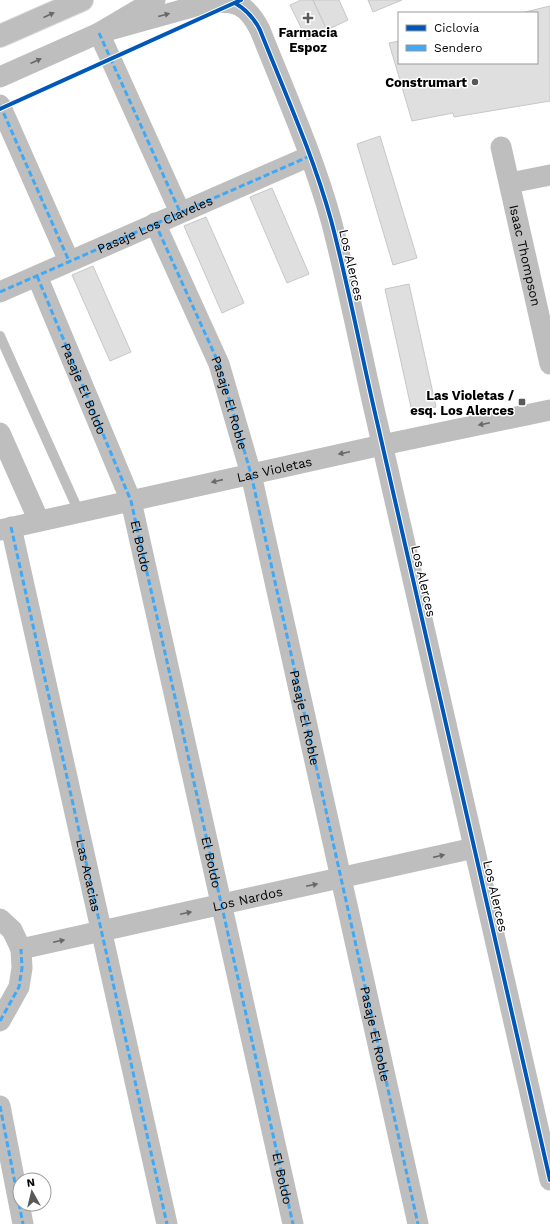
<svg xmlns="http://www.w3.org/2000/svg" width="550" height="1224" viewBox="0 0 550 1224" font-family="'Work Sans',sans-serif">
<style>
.building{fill:#dfdfdf;stroke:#c7c7c7}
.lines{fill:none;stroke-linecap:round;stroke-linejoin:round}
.primary-casing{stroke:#dbdbdb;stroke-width:24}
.lane{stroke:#bebebe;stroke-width:10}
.street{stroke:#bebebe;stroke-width:21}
.primary{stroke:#bebebe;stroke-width:22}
.quiet{stroke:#3fa9f5;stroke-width:3;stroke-dasharray:6 3;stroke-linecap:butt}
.cycleway-casing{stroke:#fff;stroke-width:6}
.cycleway{stroke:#0057b8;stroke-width:4}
.oneway{fill:#686868}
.poi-dot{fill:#595959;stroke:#fff;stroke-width:1.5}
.labels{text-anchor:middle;stroke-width:3;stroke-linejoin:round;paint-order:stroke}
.poi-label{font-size:13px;font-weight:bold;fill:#000;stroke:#fff;text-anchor:end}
.street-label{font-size:13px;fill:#000;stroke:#fff}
</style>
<rect width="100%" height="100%" fill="#fff"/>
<!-- building -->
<g class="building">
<polygon points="301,0 313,0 327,30 307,40 290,5"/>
<polygon points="313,0 339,0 348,20 327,30"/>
<polygon points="368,0 402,0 373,12"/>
<polygon points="550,6 550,101 454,117 453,113 412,121 389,43 399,41 399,63 537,63 537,13 521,13"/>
<polygon points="380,136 417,258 393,265 357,144"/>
<polygon points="272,188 309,274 287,283 250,197"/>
<polygon points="206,217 244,303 222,313 184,226"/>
<polygon points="93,266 131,352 110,361 72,275"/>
<polygon points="409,284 436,407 412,412 385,289"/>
</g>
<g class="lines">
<!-- primary casing -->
<g class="primary-casing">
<polyline id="primary" points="0,36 82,0"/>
</g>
<!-- lane -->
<polyline class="lane" points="0,336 79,512"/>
<!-- street -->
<g class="street">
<path d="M 99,33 L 207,3 C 235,0 247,4 260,30 C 285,93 313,155 331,220 C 349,288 362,358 378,426 L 550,1180"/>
<polyline points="99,33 180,212"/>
<polyline points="0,77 99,33 155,0"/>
<polyline points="0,105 69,261"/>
<path id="s1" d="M 501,147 L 550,364"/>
<polyline points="510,183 550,175"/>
<path id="s2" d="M 155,223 L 219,364 L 251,474 L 418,1224"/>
<path id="s3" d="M 37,276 L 131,501 L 293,1224"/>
<path id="s4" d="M 0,292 L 310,156"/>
<polyline points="0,433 39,521"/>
<polyline points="11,527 167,1224"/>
<path id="s5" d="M 0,530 L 382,445 L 550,410"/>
<polyline points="0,919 12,930 21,949 22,968 19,987 0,1021"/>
<path id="s6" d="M 21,949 L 474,848"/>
<polyline points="0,1106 23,1224"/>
</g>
<!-- primary -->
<use href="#primary" class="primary"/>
<!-- quiet -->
<g class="quiet">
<polyline points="99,33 180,212"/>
<polyline points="0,105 69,261"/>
<polyline points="155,223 219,364 251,474 418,1224"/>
<polyline points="37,276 131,501 293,1224"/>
<polyline points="0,292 310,156"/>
<path id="s7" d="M 11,527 L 167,1224"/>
<polyline points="0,1021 19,987 22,968 21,949"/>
<polyline points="0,1106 23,1224"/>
</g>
<!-- cycleway casing -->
<g class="cycleway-casing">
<g id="cycleway">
<path d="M 235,3 C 247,10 254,18 260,30 C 285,93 313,155 331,220 C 349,288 362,358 378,426 L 550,1180"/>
<polyline points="0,109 241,0"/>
</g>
</g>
<!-- cycleway -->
<use href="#cycleway" class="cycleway"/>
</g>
<!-- one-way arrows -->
<defs><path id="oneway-solid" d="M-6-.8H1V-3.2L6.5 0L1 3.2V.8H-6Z"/></defs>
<g class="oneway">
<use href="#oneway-solid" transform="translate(49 15) rotate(-24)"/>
<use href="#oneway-solid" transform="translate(164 15) rotate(-15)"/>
<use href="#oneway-solid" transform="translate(36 61) rotate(-24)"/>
<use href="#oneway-solid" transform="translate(484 424) rotate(168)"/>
<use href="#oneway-solid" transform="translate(344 453) rotate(168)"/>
<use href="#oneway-solid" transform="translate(217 481) rotate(167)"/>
<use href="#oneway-solid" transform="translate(439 856) rotate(-13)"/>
<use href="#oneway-solid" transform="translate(312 885) rotate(-12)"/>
<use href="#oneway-solid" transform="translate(186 913) rotate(-12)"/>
<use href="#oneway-solid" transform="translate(59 941) rotate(-12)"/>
</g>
<!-- markers -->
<g class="poi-dot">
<path d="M306 12h4v4h4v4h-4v4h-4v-4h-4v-4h4z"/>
<circle cx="475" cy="82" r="4"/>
<rect x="518" y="398" width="8" height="8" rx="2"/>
</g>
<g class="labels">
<!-- poi labels -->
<g class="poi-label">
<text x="308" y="37" text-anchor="middle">Farmacia<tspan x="308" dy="15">Espoz</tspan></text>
<text x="467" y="87">Construmart</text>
<text x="514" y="400">Las Violetas /<tspan x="514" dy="15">esq. Los Alerces</tspan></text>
</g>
<!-- street labels -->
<g class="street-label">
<text dy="5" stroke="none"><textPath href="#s4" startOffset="169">Pasaje Los Claveles</textPath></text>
<text dy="5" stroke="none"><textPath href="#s1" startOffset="111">Isaac Thompson</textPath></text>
<text transform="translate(352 265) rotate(77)" y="5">Los Alerces</text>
<text dy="5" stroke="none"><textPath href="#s3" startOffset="122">Pasaje El Boldo</textPath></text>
<text dy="5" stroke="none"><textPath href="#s2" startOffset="195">Pasaje El Roble</textPath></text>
<text dy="5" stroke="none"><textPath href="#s5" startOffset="281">Las Violetas</textPath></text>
<text dy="5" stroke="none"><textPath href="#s3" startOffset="290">El Boldo</textPath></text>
<text transform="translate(424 581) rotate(77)" y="5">Los Alerces</text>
<text dy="5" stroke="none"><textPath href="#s2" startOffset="519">Pasaje El Roble</textPath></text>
<text dy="5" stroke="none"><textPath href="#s3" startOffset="614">El Boldo</textPath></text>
<text dy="5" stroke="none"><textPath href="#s7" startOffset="357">Las Acacias</textPath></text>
<text transform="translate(496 896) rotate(77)" y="5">Los Alerces</text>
<text dy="5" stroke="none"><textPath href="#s6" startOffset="232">Los Nardos</textPath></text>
<text dy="5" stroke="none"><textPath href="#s2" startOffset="843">Pasaje El Roble</textPath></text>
<text dy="5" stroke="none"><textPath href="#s3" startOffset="938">El Boldo</textPath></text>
</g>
</g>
<!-- legend -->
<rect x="398" y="12" width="140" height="52" fill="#ffffff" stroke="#999999"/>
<rect x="406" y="25" width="20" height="6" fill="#0057b8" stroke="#999999"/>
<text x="434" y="32" font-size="12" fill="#000000">Ciclovía</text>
<rect x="406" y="45" width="20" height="6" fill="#3fa9f5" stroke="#999999"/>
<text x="434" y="52" font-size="12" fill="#000000">Sendero</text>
<!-- north arrow -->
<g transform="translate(32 1192) rotate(352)"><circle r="19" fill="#ffffff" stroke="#999999"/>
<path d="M0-3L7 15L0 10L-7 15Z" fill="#595959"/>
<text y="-6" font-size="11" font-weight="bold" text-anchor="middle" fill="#000000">N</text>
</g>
</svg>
